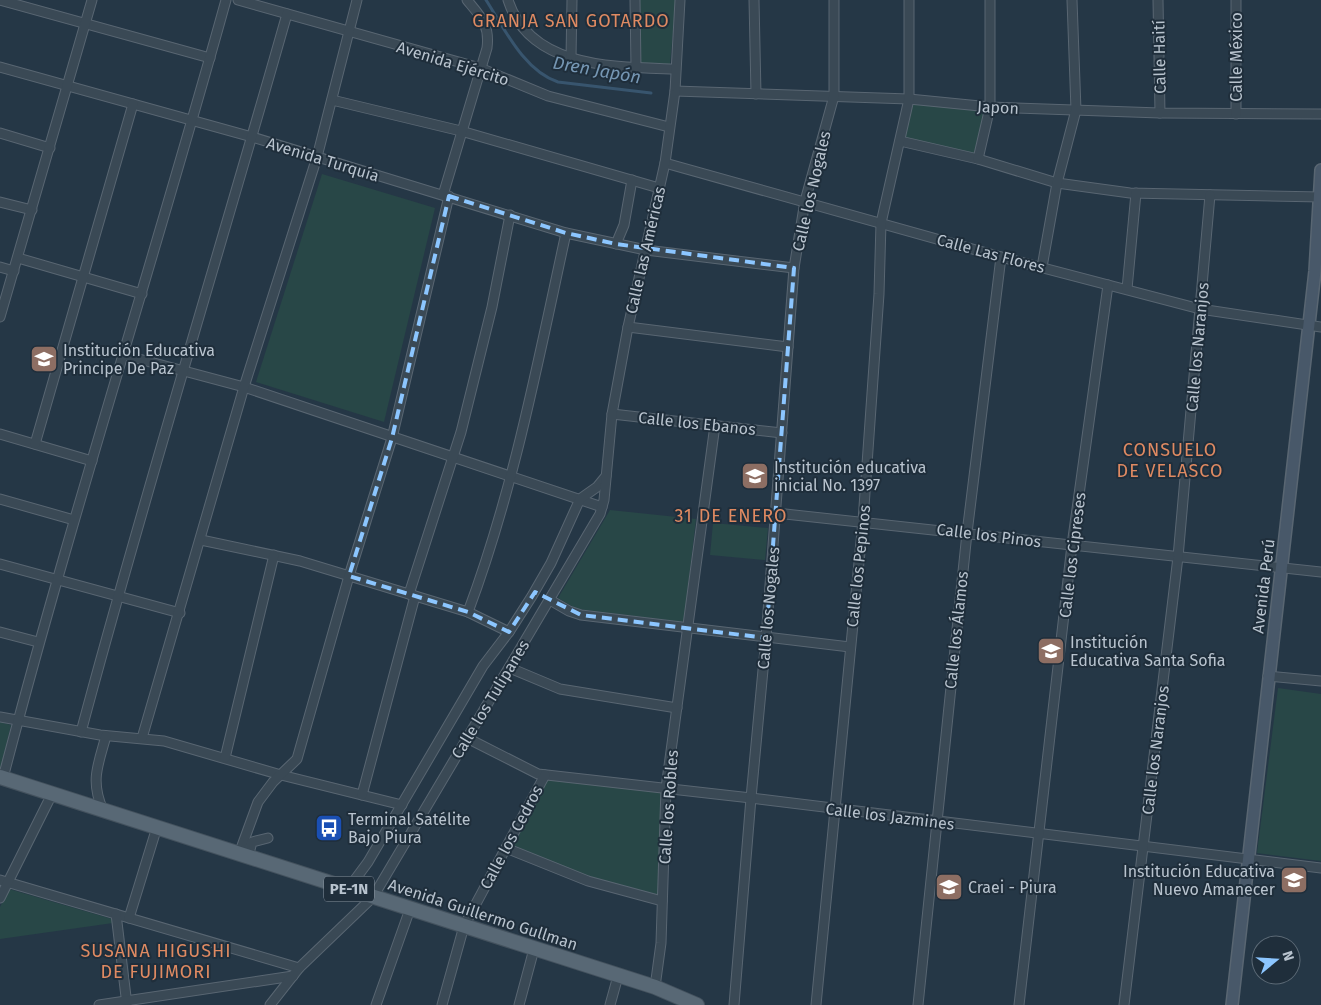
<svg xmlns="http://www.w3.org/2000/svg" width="1321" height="1005" viewBox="0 0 1321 1005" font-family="'Fira Sans',sans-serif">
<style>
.green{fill:#284747}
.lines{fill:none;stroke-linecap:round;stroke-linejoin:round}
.stream{stroke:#38556e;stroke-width:3}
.street-casing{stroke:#596672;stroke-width:11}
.secondary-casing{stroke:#596672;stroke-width:14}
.primary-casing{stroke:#44525e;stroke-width:16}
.street{stroke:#3a4955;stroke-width:9}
.secondary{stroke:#485869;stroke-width:11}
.primary{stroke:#586875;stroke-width:14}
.marked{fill:none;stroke:#8cc6ff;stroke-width:4;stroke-dasharray:10 6;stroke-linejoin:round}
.labels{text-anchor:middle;stroke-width:4;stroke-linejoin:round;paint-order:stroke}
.shield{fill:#1f2e3b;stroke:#8a96a2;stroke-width:1}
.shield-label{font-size:15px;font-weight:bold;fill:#b8c3ce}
.street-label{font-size:16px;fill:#b8c3ce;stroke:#1f2e3b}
.poi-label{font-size:16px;fill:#b8c3ce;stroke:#1f2e3b;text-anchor:start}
.neighbourhood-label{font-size:18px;letter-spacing:1px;fill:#df8a62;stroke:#1f2e3b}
.water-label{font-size:18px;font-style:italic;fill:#7697b4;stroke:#1f2e3b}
</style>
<rect width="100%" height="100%" fill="#253746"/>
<!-- green -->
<g class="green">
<polygon points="640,0 676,0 670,64 641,64"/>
<polygon points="911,101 986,109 976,155 903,139"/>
<polygon points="322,174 435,208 384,422 256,382"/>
<polygon points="610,510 696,519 684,622 577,609 558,598"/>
<polygon points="713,523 768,528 765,560 710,555"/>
<polygon points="1278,688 1321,694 1321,861 1257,853"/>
<polygon points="0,722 11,725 1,769 0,769"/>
<polygon points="548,779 661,791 659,895 584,875 513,845"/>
<polygon points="9,889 112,919 113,923 0,939 0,907"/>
</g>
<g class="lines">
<!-- stream -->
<path class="stream" d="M 486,0 C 504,28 524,71 558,82 L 651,93"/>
<!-- street casing -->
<g class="street-casing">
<g id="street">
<polyline points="0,0 210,58"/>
<polyline points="238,0 480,68 548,96 669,127"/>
<path d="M 508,0 C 530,69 616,67 675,69"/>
<polyline points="635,0 636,67"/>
<polyline points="754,0 756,94"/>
<polyline points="1158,0 1160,113"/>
<polyline points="571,58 572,0"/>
<polyline points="0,67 252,137 566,233 646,250 794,268"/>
<polyline points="675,91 909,99 990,107 1160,113 1321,114"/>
<polyline points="332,100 461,131 659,188"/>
<polyline points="1236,114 1236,0"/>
<polyline points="0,133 50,148"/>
<polyline points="900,141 978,159 1057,183 1130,193 1321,197"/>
<polyline points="978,159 990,107 990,0"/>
<polyline points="665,163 1001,257 1200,309 1321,327"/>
<path d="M 443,195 L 487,48 C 490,25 481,17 467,0"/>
<polyline points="0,202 32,210"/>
<polyline points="616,244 624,225 632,180"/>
<polyline points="18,258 142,294"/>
<polyline points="0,267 14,271"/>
<polyline points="1042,267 1057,183 1076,110 1072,0"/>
<polyline points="1127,289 1136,193"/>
<polyline points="0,317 92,0"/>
<polyline points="628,327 788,347"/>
<polyline points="124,355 244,387 602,507"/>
<polyline points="612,414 782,433"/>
<polyline points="0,434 92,461"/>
<polyline points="35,444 133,104"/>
<polyline points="0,499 74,520"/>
<polyline points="776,513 1321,572"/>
<polyline points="201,540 300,561 468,612 509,632"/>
<polyline points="0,564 180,613"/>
<polyline points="409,594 461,432 492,307 510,215"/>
<polyline points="550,600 569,611 581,615 850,647"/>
<path d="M 468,612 C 514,489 538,361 566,233"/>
<polyline points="0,632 38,642"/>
<polyline points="510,668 560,689 677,708"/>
<polyline points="1268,676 1321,681"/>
<polyline points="0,717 100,735 164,741 281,775 402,805"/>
<path d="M 81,732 C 145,492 219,254 287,14"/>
<polyline points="142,738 244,387 317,157 357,0"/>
<polyline points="467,738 538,774 751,798 1321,868"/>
<polyline points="225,758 274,555"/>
<path d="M 3,778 C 71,517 154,260 226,0"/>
<polyline points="362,795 415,596"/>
<path d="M 103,810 C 90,781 98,765 106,736"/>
<polyline points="506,848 588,881 662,901"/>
<polyline points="239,854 258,802 273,782 297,759 349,576 392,438 449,196"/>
<polyline points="248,857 252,842 268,838"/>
<polyline points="0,880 299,968"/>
<polyline points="348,889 368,862 483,666 509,632 532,596 551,563 580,499 597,487 606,476"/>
<polyline points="0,898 52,794"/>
<polyline points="116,914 127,1005"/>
<polyline points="129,918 157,827"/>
<polyline points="655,987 661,943 666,788 715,425"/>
<polyline points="99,1005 293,976"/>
<polyline points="270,1005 299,968 373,897 600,514 604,500 612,414 628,327 665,163 675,91 680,0"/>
<polyline points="376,1005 410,909"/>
<polyline points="442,1005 464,926 545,775"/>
<polyline points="519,1005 534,949"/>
<polyline points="610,1005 618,976"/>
<polyline points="734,1005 751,798 766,638 794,268 805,201 834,96 834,0"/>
<polyline points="816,1005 863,521 879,294 881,223 909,99 909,0"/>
<polyline points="918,1005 967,533 1001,257"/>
<polyline points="1019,1005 1072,545 1108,285"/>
<polyline points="1124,1005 1178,557 1210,195"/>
</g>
</g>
<!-- secondary casing -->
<g class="secondary-casing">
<polyline id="secondary" points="1232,1005 1315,271 1321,170"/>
</g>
<!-- primary casing -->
<g class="primary-casing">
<polyline id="primary" points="0,777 655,987 697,1005"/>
</g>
<!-- street -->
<use href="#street" class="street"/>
<!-- secondary -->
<use href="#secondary" class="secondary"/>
<!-- primary -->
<use href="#primary" class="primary"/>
</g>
<!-- marked area -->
<path class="marked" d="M 449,196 L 566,233 L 616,244 L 794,268 L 766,638 L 581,615 L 535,592 L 509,632 L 468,612 L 349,576 L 392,438 Z"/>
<!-- icons -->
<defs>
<g id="school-square" transform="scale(1.4375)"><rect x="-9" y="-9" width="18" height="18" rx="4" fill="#8d6e63" stroke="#1f2e3b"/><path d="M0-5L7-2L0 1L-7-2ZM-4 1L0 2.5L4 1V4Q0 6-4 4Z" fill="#fff"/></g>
<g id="bus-square" transform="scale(1.4375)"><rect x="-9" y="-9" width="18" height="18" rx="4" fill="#1a4fb4" stroke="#1f2e3b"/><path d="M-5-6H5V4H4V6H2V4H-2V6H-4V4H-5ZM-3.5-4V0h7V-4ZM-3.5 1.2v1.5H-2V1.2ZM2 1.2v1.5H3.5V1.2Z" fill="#fff"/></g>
</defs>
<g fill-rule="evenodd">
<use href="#school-square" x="44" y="359"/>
<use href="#school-square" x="755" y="476"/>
<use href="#school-square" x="1051" y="651"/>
<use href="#bus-square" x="329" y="828"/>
<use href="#school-square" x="1294" y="880"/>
<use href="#school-square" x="949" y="887"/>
</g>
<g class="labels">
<!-- shield labels -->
<rect class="shield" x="324" y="876.5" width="50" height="25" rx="4"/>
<g class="shield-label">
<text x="349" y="894">PE-1N</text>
</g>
<!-- street labels -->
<g class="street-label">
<text transform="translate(1159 57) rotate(-91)" y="6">Calle Haití</text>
<text transform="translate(1236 57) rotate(-90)" y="6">Calle México</text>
<text transform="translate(453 63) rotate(17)" y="6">Avenida Ejército</text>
<text transform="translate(998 107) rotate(3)" y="6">Japon</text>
<text transform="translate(323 159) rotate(17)" y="6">Avenida Turquía</text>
<text transform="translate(811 191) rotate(-77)" y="6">Calle los Nogales</text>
<text transform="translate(645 250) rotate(-77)" y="6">Calle las Américas</text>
<text transform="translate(991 253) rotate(15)" y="6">Calle Las Flores</text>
<text transform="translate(1197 347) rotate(-85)" y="6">Calle los Naranjos</text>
<text transform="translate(697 423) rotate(6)" y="6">Calle los Ebanos</text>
<text transform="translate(989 535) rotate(7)" y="6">Calle los Pinos</text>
<text transform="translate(1072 555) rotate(-83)" y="6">Calle los Cipreses</text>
<text transform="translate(858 566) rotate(-84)" y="6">Calle los Pepinos</text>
<text transform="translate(1263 586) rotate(-83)" y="6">Avenida Perú</text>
<text transform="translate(768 608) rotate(-85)" y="6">Calle los Nogales</text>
<text transform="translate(956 630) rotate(-84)" y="6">Calle los Álamos</text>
<text transform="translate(490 699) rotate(-59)" y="6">Calle los Tulipanes</text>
<text transform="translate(1155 750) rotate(-83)" y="6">Calle los Naranjos</text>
<text transform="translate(668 807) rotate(-86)" y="6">Calle los Robles</text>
<text transform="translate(890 816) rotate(7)" y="6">Calle los Jazmines</text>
<text transform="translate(511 837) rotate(-62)" y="6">Calle los Cedros</text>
<text transform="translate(483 914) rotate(18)" y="6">Avenida Guillermo Gullman</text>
</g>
<!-- poi labels -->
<g class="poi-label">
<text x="63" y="356">Institución Educativa<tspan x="63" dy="18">Principe De Paz</tspan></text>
<text x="774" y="473">Institución educativa<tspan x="774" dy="18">inicial No. 1397</tspan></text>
<text x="1070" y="648">Institución<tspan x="1070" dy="18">Educativa Santa Sofia</tspan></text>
<text x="348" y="825">Terminal Satélite<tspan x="348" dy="18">Bajo Piura</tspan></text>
<text x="1275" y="877" text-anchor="end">Institución Educativa<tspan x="1275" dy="18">Nuevo Amanecer</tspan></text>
<text x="968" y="893">Craei - Piura</text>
</g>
<!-- neighbourhood labels -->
<g class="neighbourhood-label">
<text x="571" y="27">GRANJA SAN GOTARDO</text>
<text x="1170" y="456">CONSUELO<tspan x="1170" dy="21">DE VELASCO</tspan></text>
<text x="731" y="522">31 DE ENERO</text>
<text x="156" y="957">SUSANA HIGUSHI<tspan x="156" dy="21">DE FUJIMORI</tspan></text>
</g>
<!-- water labels -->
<g class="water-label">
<text transform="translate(597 70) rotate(10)" y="6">Dren Japón</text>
</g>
</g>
<!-- north arrow -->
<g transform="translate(1276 960) rotate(72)"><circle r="24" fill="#1f2e3b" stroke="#5c6a76"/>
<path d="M0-4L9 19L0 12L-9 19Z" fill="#8cc6ff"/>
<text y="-8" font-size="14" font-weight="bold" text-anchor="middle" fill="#b8c3ce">N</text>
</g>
</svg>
